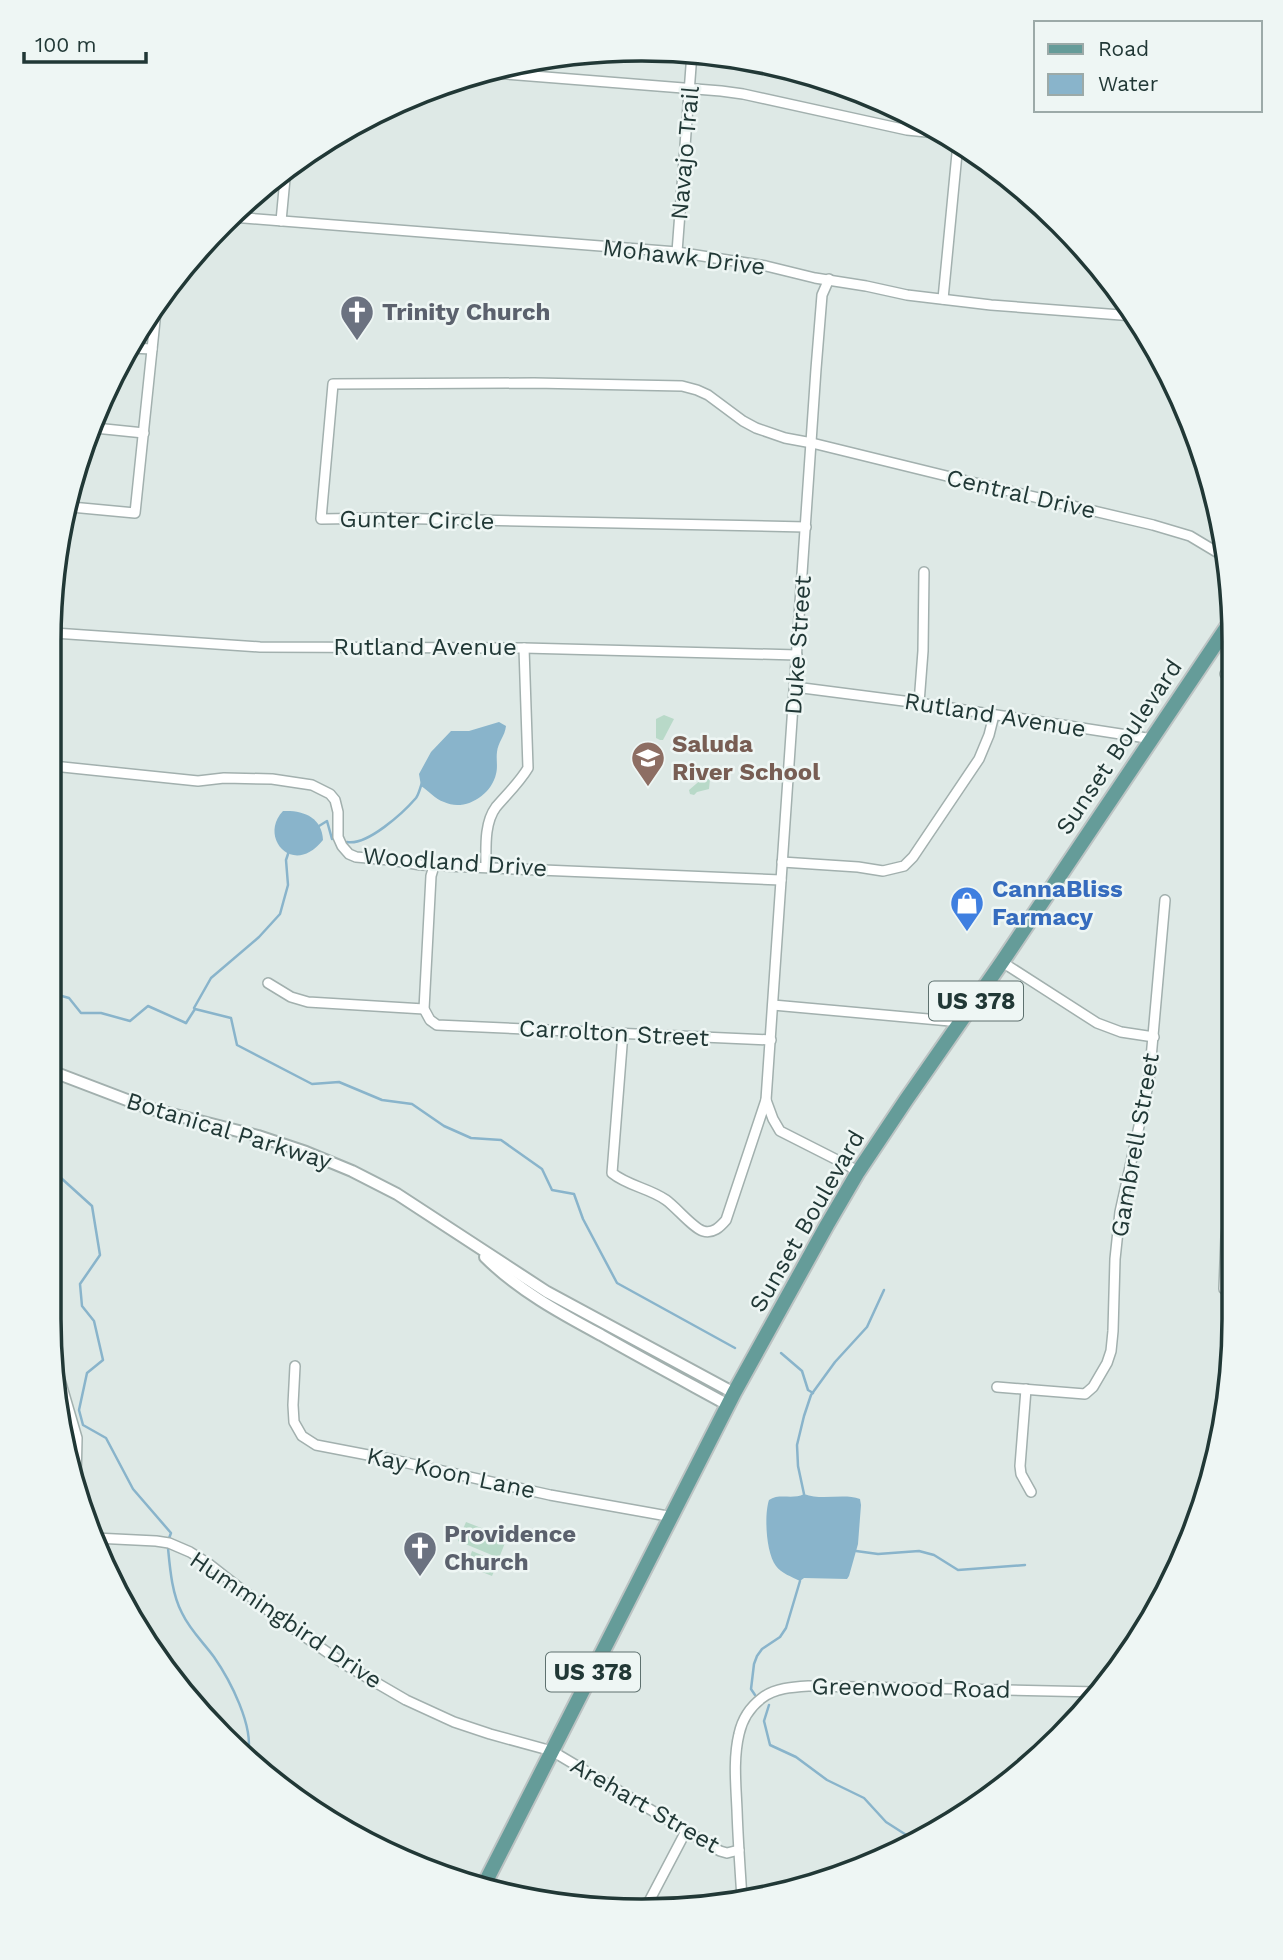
<svg xmlns="http://www.w3.org/2000/svg" width="1283" height="1960" viewBox="0 0 1283 1960" font-family="'Work Sans',sans-serif">
<style>
.green{fill:#b8d9c8}
.water{fill:#89b4cb}
.lines{fill:none;stroke-linecap:round;stroke-linejoin:round}
.stream{stroke:#89b4cb;stroke-width:2.5}
.minor-casing{stroke:#a2b0ae;stroke-width:12}
.tertiary-casing{stroke:#a2b0ae;stroke-width:14}
.primary-casing{stroke:#bcc3c3;stroke-width:18}
.minor{stroke:#fff;stroke-width:9}
.tertiary{stroke:#fff;stroke-width:10}
.primary{stroke:#659c99;stroke-width:14}
.labels{text-anchor:middle;stroke-width:5;stroke-linejoin:round;paint-order:stroke}
.shield{fill:#eef6f4;stroke:#5e716f;stroke-width:2}
.shield-label{font-size:23px;font-weight:bold;fill:#213836}
.street-label{font-size:24px;fill:#213836;stroke:#eef6f4}
.worship-label{font-size:24px;font-weight:bold;fill:#5b616d;stroke:#eef6f4;text-anchor:start}
.education-label{font-size:24px;font-weight:bold;fill:#785e54;stroke:#eef6f4;text-anchor:start}
.shop-label{font-size:24px;font-weight:bold;fill:#366cbe;stroke:#eef6f4;text-anchor:start}
.rim{fill:none;stroke:#213836;stroke-width:3.5}
</style>
<rect width="100%" height="100%" fill="#dee9e6"/>
<!-- green -->
<g class="green">
<polygon points="664,715 674,719 663,740 660,740 656,738 656,719"/>
<polygon points="703,778 710,779 709,789 697,792 694,795 690,794 689,790"/>
<polygon points="466,1522 507,1538 499,1558 458,1541"/>
<polygon points="472,1551 498,1562 492,1576 467,1566"/>
</g>
<!-- water -->
<g class="water">
<path d="M 499,722 L 506,726 C 505,736 498,742 497,752 C 496,759 498,767 496,774 C 491,796 464,812 444,802 C 435,799 429,791 421,786 L 419,774 L 431,752 L 451,731 L 469,731 Z"/>
<path d="M 283,811 C 303,810 322,817 323,840 C 293,878 258,837 283,811 Z"/>
<path d="M 804,1494 C 822,1501 843,1493 860,1499 L 861,1505 L 858,1544 L 849,1576 L 847,1579 L 804,1578 L 800,1581 C 792,1577 781,1573 776,1566 C 766,1553 764,1515 769,1500 C 779,1493 793,1500 804,1494 Z"/>
</g>
<g class="lines">
<!-- stream -->
<g class="stream">
<polyline points="319,826 327,821 332,839"/>
<path d="M 347,842 C 367,846 403,813 416,798 C 419,794 420,788 422,783"/>
<polyline points="51,993 69,998 81,1013 101,1013 130,1021 148,1006 186,1023"/>
<polyline points="194,1008 211,978 259,937 280,914 288,885 286,860 288,854"/>
<polyline points="186,1023 195,1009 231,1018 237,1045 312,1084 339,1082 382,1100 412,1104 444,1126 471,1138 501,1140 542,1169 552,1190 574,1194 583,1219 617,1283 735,1348"/>
<polyline points="50,1168 92,1206 100,1255 80,1284 82,1306 94,1321 103,1360 87,1373 79,1410 83,1425 106,1438 133,1489 171,1533 168,1541"/>
<polyline points="781,1353 802,1371 808,1390 813,1393"/>
<polyline points="804,1494 798,1466 797,1445 804,1416 811,1395 835,1362 867,1327 884,1290"/>
<path d="M 168,1548 C 170,1569 172,1594 182,1613 C 190,1630 203,1642 214,1657 C 230,1680 254,1726 248,1754"/>
<polyline points="856,1551 878,1554 919,1551 934,1555 958,1570 1025,1565"/>
<polyline points="755,1695 751,1689 754,1664 757,1656 762,1649 780,1637 786,1628 800,1581"/>
<polyline points="769,1705 764,1721 770,1745 796,1757 827,1780 864,1798 886,1822 911,1838"/>
</g>
<!-- minor casing -->
<g class="minor-casing">
<g id="minor">
<polyline points="481,72 721,91 743,94 907,130 946,134"/>
<polyline points="232,217 677,252 766,266 815,278 866,286 907,295 991,305 1134,316"/>
<polyline points="281,221 286,168"/>
<polyline points="677,252 692,53"/>
<polyline points="829,279 822,295 816,369 766,1100 773,1119 780,1131 849,1166 858,1172"/>
<polyline points="943,299 958,143"/>
<polyline points="131,348 152,349"/>
<polyline points="95,428 144,433"/>
<polyline points="71,507 135,513 156,311"/>
<polyline points="806,527 383,518 321,519 333,384 534,383 682,386 697,390 708,395 743,421 756,428 785,438 812,443 967,481 1153,525 1190,536 1225,557"/>
<polyline points="54,633 260,647 524,648 797,655"/>
<polyline points="1225,674 1232,669"/>
<polyline points="795,687 919,703 1153,739"/>
<polyline points="919,703 923,651 924,572"/>
<polyline points="53,766 198,781 224,778 272,779 312,785 330,794 335,800 338,812 338,837 342,846 349,854 356,857 390,860 421,865 781,880"/>
<polyline points="782,862 858,867 883,871 904,866 913,857 979,759 989,735 994,715"/>
<polyline points="434,866 431,876 424,1009 430,1020 437,1025 771,1040"/>
<path d="M 486,867 C 486,848 484,823 496,807 C 507,794 519,783 528,768 L 524,648"/>
<polyline points="1002,962 1097,1023 1121,1032 1154,1037"/>
<polyline points="268,983 291,997 308,1002 424,1009"/>
<polyline points="773,1005 961,1022"/>
<path d="M 623,1033 L 612,1173 C 628,1186 649,1188 666,1200 C 677,1208 693,1228 703,1231 C 713,1234 720,1227 726,1220 L 766,1100"/>
<polyline points="1229,1293 1224,1289 1226,1237 1230,1201"/>
<polyline points="295,1366 293,1405 294,1422 302,1436 316,1445 394,1460 550,1495 673,1517"/>
<polyline points="58,1373 77,1438 76,1481"/>
<polyline points="997,1387 1085,1394 1093,1387 1107,1363 1111,1351 1113,1331 1115,1259 1120,1212 1149,1081 1165,900"/>
<polyline points="1026,1389 1020,1466 1021,1474 1031,1492"/>
<polyline points="95,1538 156,1541 169,1543 190,1552 209,1564 274,1615 344,1664 406,1700 454,1722 490,1734 552,1751 720,1851 727,1853 739,1850"/>
<path d="M 742,1898 C 740,1869 738,1840 737,1810 C 736,1786 733,1759 739,1734 C 742,1720 750,1707 762,1698 C 775,1688 793,1687 809,1686 L 1098,1692"/>
<polyline points="644,1911 686,1831"/>
</g>
</g>
<!-- tertiary casing -->
<g class="tertiary-casing">
<g id="tertiary">
<polyline points="51,1071 148,1108 258,1136 306,1152 352,1171 397,1194 547,1292 734,1393"/>
<path d="M 485,1257 C 518,1290 560,1313 601,1335 C 643,1359 686,1382 728,1405"/>
</g>
</g>
<!-- primary casing -->
<g class="primary-casing">
<polyline id="primary" points="484,1885 734,1393 827,1225 858,1172 906,1100 1002,962 1233,618"/>
</g>
<!-- minor -->
<use href="#minor" class="minor"/>
<!-- tertiary -->
<use href="#tertiary" class="tertiary"/>
<!-- primary -->
<use href="#primary" class="primary"/>
</g>
<!-- icons -->
<defs>
<g id="church-pin" transform="scale(1.75)"><path d="M0 17L-7.5 6A9.5 9.5 0 1 1 7.5 6Z" fill="#6b7280" stroke="#eef6f4"/><path d="M-1.2-6h2.4v3.5h3.3v2.4h-3.3V6h-2.4V-.1h-3.3v-2.4h3.3Z" fill="#fff"/></g>
<g id="school-pin" transform="scale(1.75)"><path d="M0 17L-7.5 6A9.5 9.5 0 1 1 7.5 6Z" fill="#8d6e63" stroke="#eef6f4"/><path d="M0-5L7-2L0 1L-7-2ZM-4 1L0 2.5L4 1V4Q0 6-4 4Z" fill="#fff"/></g>
<g id="shop-pin" transform="scale(1.75)"><path d="M0 17L-7.5 6A9.5 9.5 0 1 1 7.5 6Z" fill="#3f7fe0" stroke="#eef6f4"/><path d="M-5-2.5h2.3a2.7 3.5 0 0 1 5.4 0H5L5.5 6h-11ZM-1.5-2.5h3a1.5 2.3 0 0 0-3 0Z" fill="#fff"/></g>
</defs>
<g fill-rule="evenodd">
<use href="#church-pin" x="357" y="312"/>
<use href="#school-pin" x="648" y="758"/>
<use href="#shop-pin" x="967" y="903"/>
<use href="#church-pin" x="420" y="1548"/>
</g>
<g class="labels">
<!-- shield labels -->
<g class="shield">
<rect x="929" y="981.5" width="94" height="39" rx="5"/>
<rect x="546" y="1652.5" width="94" height="39" rx="5"/>
</g>
<g class="shield-label">
<text x="976" y="1009">US 378</text>
<text x="593" y="1680">US 378</text>
</g>
<!-- street labels -->
<g class="street-label">
<text transform="translate(685 153) rotate(-85)" y="8">Navajo Trail</text>
<text transform="translate(684 257) rotate(7)" y="8">Mohawk Drive</text>
<text transform="translate(1021 494) rotate(13)" y="8">Central Drive</text>
<text transform="translate(417 520) rotate(1)" y="8">Gunter Circle</text>
<text transform="translate(798 645) rotate(-86)" y="8">Duke Street</text>
<text x="425" y="655">Rutland Avenue</text>
<text transform="translate(995 715) rotate(9)" y="8">Rutland Avenue</text>
<text transform="translate(1119 747) rotate(-56)" y="8">Sunset Boulevard</text>
<text transform="translate(455 862) rotate(4)" y="8">Woodland Drive</text>
<text transform="translate(614 1033) rotate(3)" y="8">Carrolton Street</text>
<text transform="translate(229 1131) rotate(17)" y="8">Botanical Parkway</text>
<text transform="translate(1135 1145) rotate(-80)" y="8">Gambrell Street</text>
<text transform="translate(807 1221) rotate(-60)" y="8">Sunset Boulevard</text>
<text transform="translate(451 1473) rotate(12)" y="8">Kay Koon Lane</text>
<text transform="translate(286 1620) rotate(34)" y="8">Hummingbird Drive</text>
<text transform="translate(911 1688) rotate(1)" y="8">Greenwood Road</text>
<text transform="translate(645 1805) rotate(30)" y="8">Arehart Street</text>
</g>
<!-- worship labels -->
<g class="worship-label">
<text x="382" y="320">Trinity Church</text>
<text x="444" y="1542">Providence<tspan x="444" dy="28">Church</tspan></text>
</g>
<!-- education labels -->
<g class="education-label">
<text x="672" y="752">Saluda<tspan x="672" dy="28">River School</tspan></text>
</g>
<!-- shop labels -->
<g class="shop-label">
<text x="992" y="897">CannaBliss<tspan x="992" dy="28">Farmacy</tspan></text>
</g>
</g>
<!-- crop -->
<path d="M0 0H1283V1960H0ZM641 61H642A580 580 0 0 1 1222 641V1319A580 580 0 0 1 642 1899H641A580 580 0 0 1 61 1319V641A580 580 0 0 1 641 61Z" fill="#eef6f4" fill-rule="evenodd"/>
<path class="rim" d="M641 61H642A580 580 0 0 1 1222 641V1319A580 580 0 0 1 642 1899H641A580 580 0 0 1 61 1319V641A580 580 0 0 1 641 61Z"/>
<!-- legend -->
<rect x="1034" y="21" width="228" height="91" fill="#eef6f4" stroke="#9caaa8" stroke-width="2"/>
<rect x="1048" y="44" width="35" height="10" fill="#659c99" stroke="#9caaa8" stroke-width="2"/>
<text x="1098" y="56" font-size="21" fill="#213836">Road</text>
<rect x="1048" y="74" width="35" height="21" fill="#89b4cb" stroke="#9caaa8" stroke-width="2"/>
<text x="1098" y="91" font-size="21" fill="#213836">Water</text>
<!-- scale -->
<path d="M24 52v10h122v-10" fill="none" stroke="#213836" stroke-width="3.5"/>
<text x="35" y="52" font-size="21" fill="#213836" stroke="#eef6f4" stroke-width="5" paint-order="stroke">100 m</text>
</svg>
